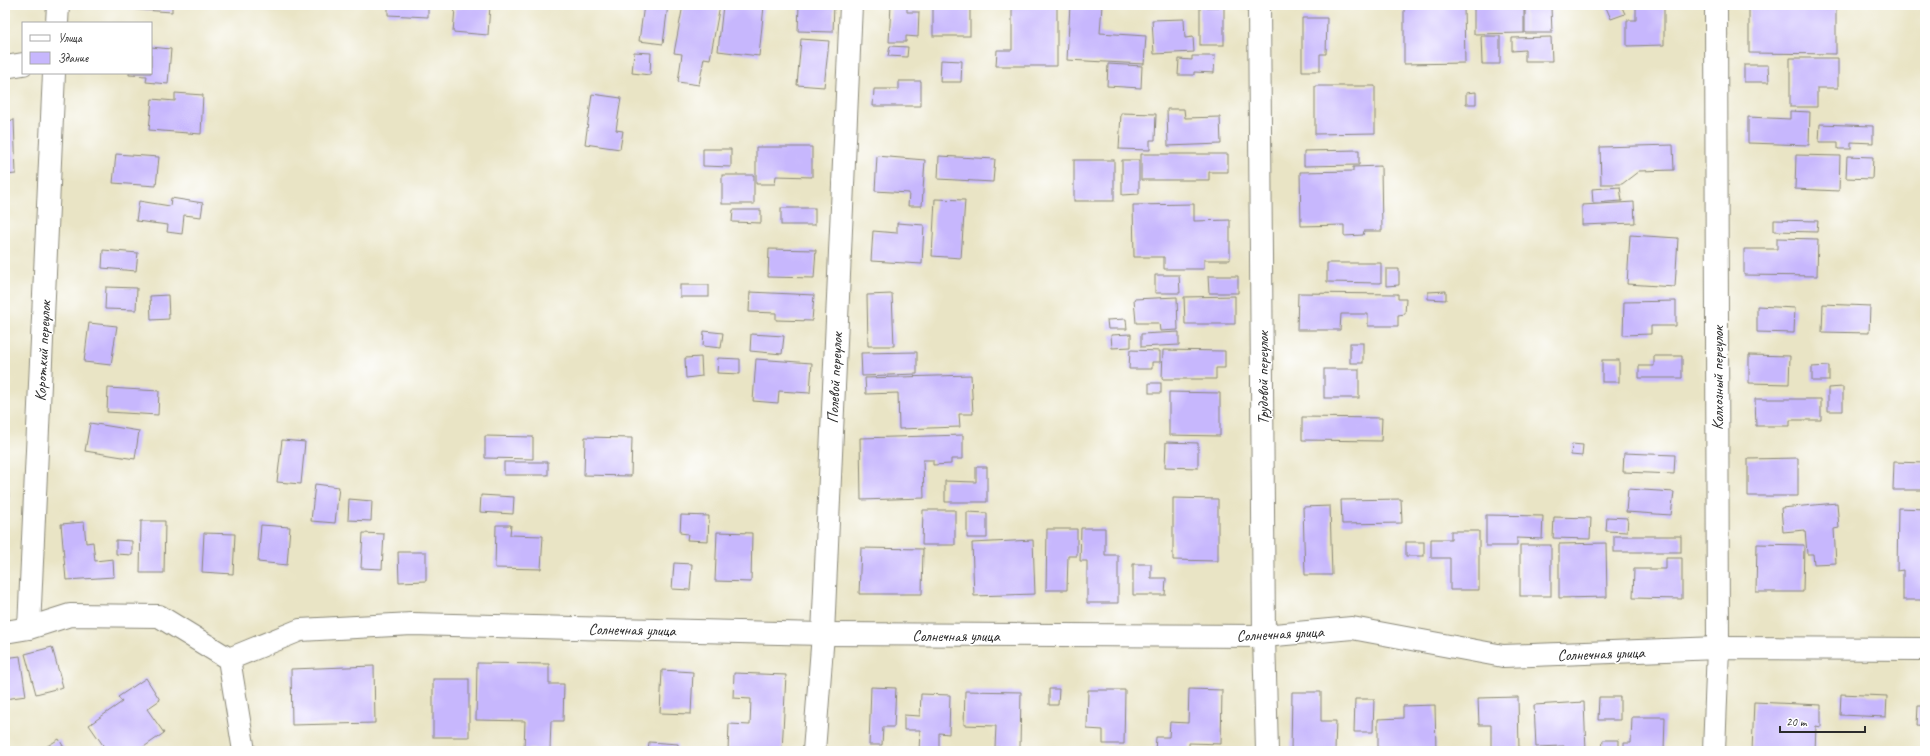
<svg xmlns="http://www.w3.org/2000/svg" width="1930" height="756" viewBox="0 0 1930 756" font-family="Caveat,sans-serif">
<style>
.building{fill:#c7b7fd}
.lines{fill:none;stroke-linecap:round;stroke-linejoin:round}
.street-casing{stroke:#8a8878;stroke-width:24}
.street{stroke:#fff;stroke-width:22}
.labels{text-anchor:middle;stroke-width:3;stroke-linejoin:round;paint-order:stroke}
.street-label{font-size:16px;fill:#2b2b2b;stroke:#fff}
</style>
<rect width="100%" height="100%" fill="#fff"/>
<filter id="ink" filterUnits="userSpaceOnUse"><feTurbulence type="fractalNoise" baseFrequency=".025" numOctaves="2"/><feDisplacementMap in="SourceGraphic" scale="8" xChannelSelector="R" yChannelSelector="G"/><feConvolveMatrix kernelMatrix="1 2 1 2 8 2 1 2 1" color-interpolation-filters="sRGB"/></filter>
<filter id="wash" filterUnits="userSpaceOnUse"><feTurbulence type="fractalNoise" baseFrequency=".012" numOctaves="4" result="noise"/><feDisplacementMap in="SourceGraphic" scale="16" xChannelSelector="R" yChannelSelector="G"/><feGaussianBlur stdDeviation="0.9" result="paint"/><feColorMatrix in="noise" values="0 0 0 0 0 0 0 0 0 0 0 0 0 0 0 0 0 1.4 0 .05"/><feComposite in="paint" operator="in"/></filter>
<g filter="url(#wash)">
<rect width="100%" height="100%" fill="#e9e4c5"/>
<g id="blocks">
<!-- building -->
<g class="building">
<polygon points="129,5 172,5 172,12 128,9"/>
<polygon points="388,5 428,5 428,17 388,15"/>
<polygon points="462,5 490,5 488,35 453,32 455,8 462,8"/>
<polygon points="644,5 668,5 663,44 639,41"/>
<polygon points="683,5 720,5 710,59 704,58 699,85 678,82 682,54 674,53"/>
<polygon points="723,5 764,6 759,56 718,51"/>
<polygon points="799,5 834,5 833,32 798,31"/>
<polygon points="891,5 907,5 907,12 919,12 918,37 906,36 906,42 889,42"/>
<rect x="933" y="5" width="37" height="31"/>
<polygon points="1012,5 1057,5 1057,66 996,66 997,50 1012,50"/>
<polygon points="1070,5 1102,5 1100,33 1146,36 1144,64 1067,60"/>
<polygon points="1404,5 1464,5 1465,63 1404,64"/>
<polygon points="1474,5 1524,5 1524,33 1474,34"/>
<polygon points="1525,5 1551,7 1552,33 1525,33"/>
<polygon points="1605,5 1621,5 1625,14 1611,19"/>
<polygon points="1636,5 1664,5 1664,45 1627,46 1627,20 1636,20"/>
<polygon points="1749,5 1836,5 1836,54 1749,53"/>
<rect x="1200" y="7" width="24" height="38"/>
<polygon points="1302,18 1327,18 1326,54 1320,54 1320,71 1302,71"/>
<polygon points="1184,19 1185,38 1193,37 1194,52 1154,54 1152,20"/>
<polygon points="1481,36 1500,36 1500,64 1482,64"/>
<polygon points="1551,37 1552,61 1525,61 1525,50 1512,51 1512,38"/>
<polygon points="801,39 829,41 824,87 797,85"/>
<polygon points="890,46 908,47 907,57 888,56"/>
<polygon points="151,47 171,49 168,84 146,82 147,76 129,75 129,73 151,73"/>
<polygon points="634,52 651,53 650,75 632,73"/>
<polygon points="1192,56 1215,56 1214,73 1194,72 1194,75 1178,75 1179,59 1192,60"/>
<polygon points="1790,58 1838,58 1838,88 1817,88 1817,107 1790,107"/>
<polygon points="941,60 962,61 961,82 940,82"/>
<polygon points="1108,64 1142,66 1141,88 1107,86"/>
<polygon points="1744,65 1768,65 1769,82 1744,82"/>
<polygon points="899,81 921,81 921,106 873,106 874,89 899,89"/>
<polygon points="1315,86 1375,86 1375,133 1315,134"/>
<polygon points="1476,92 1476,104 1466,104 1466,93"/>
<polygon points="175,93 203,95 201,134 149,130 152,99 175,101"/>
<polygon points="592,94 621,98 616,130 623,131 620,149 585,144"/>
<polygon points="1167,109 1184,109 1185,118 1220,117 1221,144 1168,146"/>
<polygon points="1790,111 1810,112 1809,145 1748,143 1748,117 1790,119"/>
<polygon points="1121,113 1156,114 1155,140 1150,140 1150,150 1119,149"/>
<polygon points="14,120 16,174 5,175 5,121"/>
<polygon points="1820,124 1873,126 1873,143 1851,142 1851,149 1838,149 1838,142 1819,142"/>
<polygon points="1673,145 1674,170 1639,171 1622,184 1601,184 1600,147"/>
<polygon points="756,147 812,147 812,177 776,176 775,184 756,184"/>
<polygon points="703,149 731,149 731,167 703,166"/>
<polygon points="1359,150 1359,165 1304,166 1304,151"/>
<polygon points="116,154 159,157 156,186 113,183"/>
<polygon points="1141,154 1228,154 1228,172 1209,172 1209,180 1141,180"/>
<polygon points="1796,155 1840,156 1839,191 1795,189"/>
<polygon points="877,156 925,160 922,206 908,206 909,193 875,191"/>
<polygon points="939,156 995,159 993,182 938,179"/>
<polygon points="1847,156 1873,157 1872,179 1846,178"/>
<rect x="1074" y="160" width="40" height="41"/>
<polygon points="1122,160 1139,160 1139,194 1122,195"/>
<polygon points="1381,166 1382,231 1364,231 1363,235 1344,236 1344,225 1301,226 1300,172 1353,171 1353,167"/>
<rect x="722" y="175" width="32" height="29"/>
<polygon points="1620,187 1622,201 1593,203 1592,189"/>
<polygon points="171,198 203,203 201,217 184,215 182,234 167,232 168,225 136,221 139,201 170,206"/>
<polygon points="935,199 965,200 961,258 932,256"/>
<polygon points="1634,202 1635,223 1582,225 1582,205"/>
<polygon points="1194,204 1194,221 1230,220 1230,260 1204,260 1204,269 1164,269 1164,257 1134,257 1133,205"/>
<rect x="781" y="208" width="34" height="17"/>
<polygon points="733,210 761,210 761,223 732,222"/>
<polygon points="1774,220 1818,221 1817,232 1774,231"/>
<polygon points="897,223 924,225 922,264 871,261 873,231 897,233"/>
<polygon points="1630,235 1678,238 1675,287 1627,284"/>
<polygon points="1777,238 1818,239 1817,276 1744,275 1744,249 1777,249"/>
<polygon points="769,249 816,250 814,278 768,277"/>
<polygon points="103,250 138,253 136,271 102,268"/>
<polygon points="1327,263 1381,263 1381,283 1327,282"/>
<polygon points="1386,269 1399,269 1399,285 1386,286"/>
<polygon points="1155,275 1179,275 1180,293 1155,293"/>
<polygon points="1208,276 1238,276 1238,293 1209,293"/>
<rect x="680" y="285" width="29" height="12"/>
<polygon points="106,287 137,288 136,310 105,309"/>
<polygon points="1446,291 1446,300 1428,299 1428,292"/>
<polygon points="750,292 814,295 812,321 776,320 776,313 749,312"/>
<polygon points="1298,293 1398,294 1398,299 1406,299 1405,314 1398,315 1398,326 1368,326 1368,314 1341,314 1340,330 1297,330"/>
<polygon points="892,294 894,346 868,346 867,295"/>
<polygon points="168,295 169,319 151,320 150,296"/>
<polygon points="1235,296 1235,324 1185,324 1184,297"/>
<polygon points="1177,297 1178,330 1160,331 1159,323 1136,323 1134,299"/>
<polygon points="1676,301 1676,326 1651,326 1651,334 1623,335 1624,302"/>
<polygon points="1823,304 1870,306 1869,333 1822,332"/>
<polygon points="1757,306 1795,308 1794,333 1757,332"/>
<polygon points="1126,319 1127,329 1108,329 1107,320"/>
<polygon points="89,323 117,326 111,365 84,362"/>
<polygon points="704,331 723,333 721,348 703,346"/>
<polygon points="1179,332 1179,345 1141,347 1141,334"/>
<polygon points="751,334 784,336 782,354 750,351"/>
<polygon points="1131,334 1131,347 1112,348 1111,335"/>
<rect x="1350" y="343" width="13" height="20"/>
<polygon points="1130,350 1160,351 1160,362 1152,362 1152,369 1129,369"/>
<polygon points="1163,350 1225,351 1225,368 1216,368 1216,379 1162,379"/>
<polygon points="917,352 917,374 862,376 861,353"/>
<polygon points="1749,355 1790,356 1789,384 1749,383"/>
<polygon points="1654,356 1682,356 1682,378 1639,378 1639,366 1654,366"/>
<polygon points="701,357 702,376 686,378 685,358"/>
<polygon points="718,358 740,359 740,374 717,373"/>
<polygon points="756,359 812,363 810,393 779,391 778,403 753,401"/>
<rect x="1602" y="360" width="17" height="22"/>
<polygon points="1829,366 1829,381 1812,381 1812,367"/>
<rect x="1324" y="369" width="35" height="29"/>
<polygon points="971,375 973,414 959,414 960,427 899,429 898,393 866,394 865,378"/>
<rect x="1149" y="383" width="12" height="10"/>
<polygon points="1843,387 1843,411 1828,411 1828,388"/>
<polygon points="108,388 159,391 158,415 107,412"/>
<polygon points="1169,392 1220,393 1220,436 1169,435"/>
<polygon points="1755,399 1821,399 1821,420 1790,420 1790,426 1756,426"/>
<polygon points="1302,417 1382,418 1381,441 1302,440"/>
<polygon points="90,423 139,431 135,459 85,451"/>
<polygon points="963,435 963,459 951,459 951,464 933,465 933,460 923,460 924,498 861,500 860,438"/>
<polygon points="485,436 533,437 533,459 485,458"/>
<polygon points="585,437 632,438 631,476 584,475"/>
<polygon points="282,440 305,442 301,484 277,482"/>
<polygon points="1166,442 1198,443 1198,468 1165,467"/>
<polygon points="1572,444 1583,445 1582,456 1571,455"/>
<polygon points="1624,453 1675,455 1674,474 1623,472"/>
<polygon points="1798,458 1798,496 1748,496 1748,459"/>
<rect x="504" y="462" width="44" height="13"/>
<polygon points="1894,462 1925,463 1925,490 1893,490"/>
<polygon points="976,467 987,467 987,502 945,502 945,481 976,482"/>
<polygon points="5,482 8,482 9,501 5,501"/>
<polygon points="315,484 339,487 335,523 311,521"/>
<polygon points="1628,489 1674,492 1671,515 1626,512"/>
<polygon points="481,495 514,497 513,514 480,512"/>
<polygon points="1173,498 1218,499 1218,561 1173,560"/>
<polygon points="349,499 372,501 371,521 348,520"/>
<polygon points="1401,499 1402,523 1342,524 1341,500"/>
<polygon points="1837,503 1839,528 1834,529 1836,563 1814,564 1813,554 1807,554 1805,530 1783,532 1781,508"/>
<polygon points="1330,506 1332,575 1305,575 1303,507"/>
<polygon points="1898,508 1925,509 1925,600 1903,600 1903,570 1897,571"/>
<polygon points="923,510 955,510 955,545 922,545"/>
<polygon points="967,512 987,513 987,538 967,538"/>
<polygon points="681,515 709,516 708,541 687,540 688,534 680,533"/>
<polygon points="1486,515 1543,516 1542,539 1517,538 1517,546 1486,546"/>
<polygon points="1554,517 1591,518 1590,539 1553,538"/>
<polygon points="1607,517 1628,518 1627,532 1606,531"/>
<polygon points="141,521 165,521 164,573 140,573"/>
<polygon points="84,522 86,543 93,542 95,561 113,559 114,577 66,580 61,524"/>
<polygon points="261,525 290,527 287,565 258,562"/>
<polygon points="496,525 511,525 510,535 543,536 541,569 495,568"/>
<polygon points="1081,528 1105,528 1105,555 1118,555 1118,603 1087,603 1087,561 1080,561"/>
<polygon points="1047,529 1077,529 1077,556 1068,556 1067,590 1046,590"/>
<polygon points="1451,531 1479,531 1479,590 1450,590 1450,558 1431,558 1431,539 1451,539"/>
<polygon points="717,532 752,533 751,582 715,581"/>
<polygon points="204,533 235,534 233,574 202,572"/>
<polygon points="363,533 384,534 382,569 361,568"/>
<rect x="1614" y="536" width="67" height="16"/>
<polygon points="116,540 132,541 132,555 116,554"/>
<polygon points="1033,540 1035,594 974,596 972,543"/>
<rect x="1406" y="542" width="18" height="14"/>
<polygon points="1606,543 1607,597 1559,598 1559,544"/>
<polygon points="1757,544 1804,545 1803,592 1756,592"/>
<rect x="1520" y="545" width="31" height="51"/>
<polygon points="861,548 923,549 922,594 859,594"/>
<polygon points="398,552 426,552 426,581 399,582"/>
<polygon points="1666,558 1682,558 1682,599 1633,598 1634,569 1666,569"/>
<polygon points="674,563 692,564 690,590 672,589"/>
<polygon points="1133,564 1151,564 1151,578 1166,578 1165,595 1133,595"/>
<polygon points="52,647 63,687 36,694 25,654"/>
<polygon points="20,656 26,696 5,699 5,658"/>
<polygon points="477,663 549,664 549,684 564,684 563,721 551,721 550,749 524,749 525,721 476,720"/>
<polygon points="374,666 375,723 292,725 291,669"/>
<polygon points="662,670 693,672 691,714 660,713"/>
<polygon points="734,673 786,675 782,751 728,751 729,724 750,725 751,699 733,698"/>
<polygon points="146,678 160,700 147,709 164,733 138,751 107,751 89,725 122,702 118,697"/>
<rect x="433" y="679" width="36" height="58"/>
<polygon points="871,687 896,688 894,727 883,727 882,745 869,745"/>
<polygon points="1049,689 1059,689 1058,705 1049,705"/>
<polygon points="1189,689 1222,690 1221,744 1189,743 1189,751 1155,751 1156,737 1169,737 1170,722 1188,723"/>
<polygon points="1088,690 1125,690 1124,744 1103,744 1103,730 1087,729"/>
<polygon points="965,691 1021,692 1020,748 995,747 996,726 964,725"/>
<polygon points="1292,692 1321,692 1321,721 1336,721 1335,751 1291,751"/>
<polygon points="921,694 950,695 949,734 939,733 939,751 919,751 920,730 904,730 904,715 920,716"/>
<polygon points="1841,694 1887,696 1886,717 1840,715"/>
<polygon points="1518,697 1519,751 1491,751 1491,725 1479,725 1478,698"/>
<polygon points="1599,697 1620,697 1620,720 1598,720"/>
<polygon points="1355,699 1374,699 1373,732 1354,732"/>
<polygon points="1584,702 1586,751 1564,751 1564,746 1536,747 1534,705"/>
<polygon points="1754,702 1821,705 1821,727 1816,726 1815,751 1752,751"/>
<polygon points="1435,705 1436,751 1378,751 1378,719 1403,718 1403,706"/>
<polygon points="1918,706 1925,706 1925,726 1917,725"/>
<polygon points="1632,717 1665,717 1664,751 1624,751 1624,743 1631,743"/>
<polygon points="59,739 66,751 39,751"/>
<polygon points="1603,740 1619,740 1619,751 1602,751"/>
<polygon points="649,742 678,744 678,751 648,751"/>
</g>
</g>
</g>
<g filter="url(#ink)">
<use href="#blocks" fill-opacity="0" stroke="#8a8878" stroke-width="1"/>
<g class="lines">
<!-- street casing -->
<g class="street-casing">
<g id="street">
<polyline points="1259,5 1264,636 1267,751"/>
<polyline points="57,23 58,5"/>
<polyline points="5,67 23,64"/>
<polyline points="29,628 54,73"/>
<polyline points="5,632 29,628 70,615 159,616 229,659 300,630 412,624 823,634 1264,636 1352,628 1503,656 1718,648 1925,649"/>
<polyline points="229,659 244,751"/>
<polyline points="814,751 823,634 851,5"/>
<polyline points="1714,751 1718,648 1716,5"/>
</g>
</g>
<!-- street -->
<use href="#street" class="street"/>
</g>
</g>
<g class="labels">
<!-- street labels -->
<g class="street-label">
<text transform="translate(42 351) rotate(-87)" y="6">Короткий переулок</text>
<text transform="translate(834 378) rotate(-87)" y="6">Полевой переулок</text>
<text transform="translate(1262 378) rotate(-90)" y="6">Трудовой переулок</text>
<text transform="translate(1717 378) rotate(-90)" y="6">Колхозный переулок</text>
<text transform="translate(632 629) rotate(1)" y="6">Солнечная улица</text>
<text transform="translate(1280 633) rotate(-3)" y="6">Солнечная улица</text>
<text x="956" y="641">Солнечная улица</text>
<text transform="translate(1601 653) rotate(-2)" y="6">Солнечная улица</text>
</g>
</g>
<!-- margin -->
<rect width="1930" height="756" fill="none" stroke="#fff" stroke-width="20"/>
<!-- legend -->
<rect x="22" y="22" width="130" height="52" fill="#ffffff" stroke="#aaaaaa"/>
<rect x="30" y="35" width="20" height="6" fill="#ffffff" stroke="#aaaaaa"/>
<text x="58" y="42" font-size="12" fill="#2b2b2b">Улица</text>
<rect x="30" y="52" width="20" height="12" fill="#c7b7fd" stroke="#aaaaaa"/>
<text x="58" y="62" font-size="12" fill="#2b2b2b">Здание</text>
<!-- scale -->
<path d="M1780 726v6h85v-6" fill="none" stroke="#2b2b2b" stroke-width="2"/>
<text x="1786" y="726" font-size="12" fill="#2b2b2b" stroke="#ffffff" stroke-width="3" paint-order="stroke">20 m</text>
</svg>
